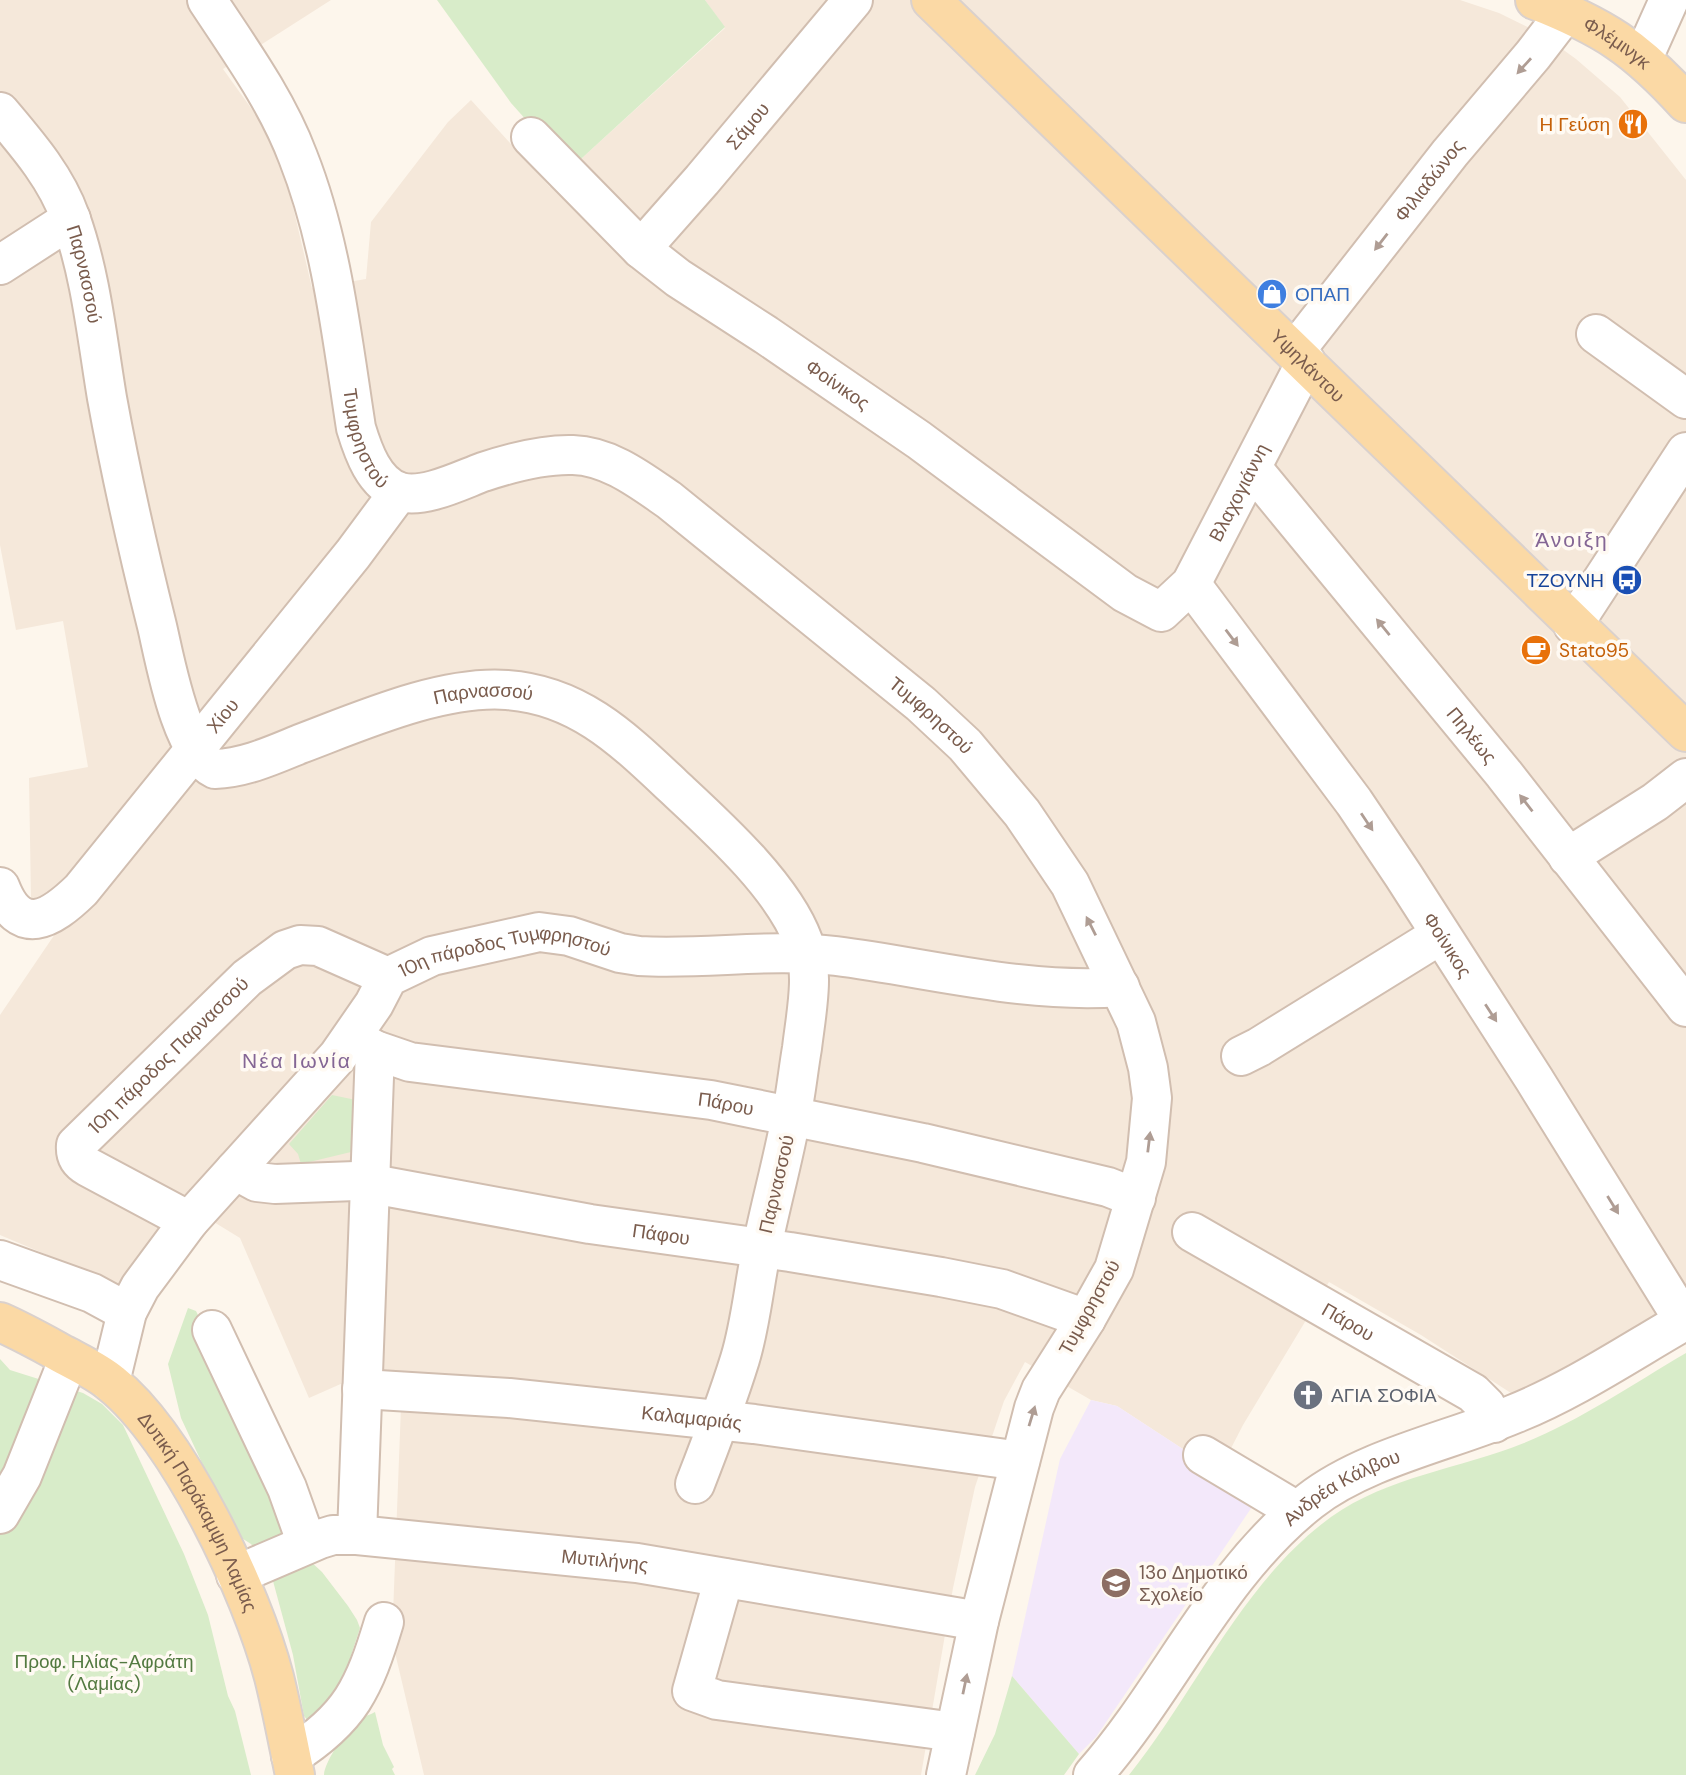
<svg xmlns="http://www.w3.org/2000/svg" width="1686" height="1775" viewBox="0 0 1686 1775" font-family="'DM Sans',sans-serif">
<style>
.residential{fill:#f5e8da}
.education{fill:#f3e8fa}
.green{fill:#d8ecc9}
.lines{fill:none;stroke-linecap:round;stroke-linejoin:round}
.minor-casing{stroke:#d1beb0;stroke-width:42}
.major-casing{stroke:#dad1cd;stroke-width:42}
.minor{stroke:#fff;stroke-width:38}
.major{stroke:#fbd9a5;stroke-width:38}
.oneway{fill:#af9d94}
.labels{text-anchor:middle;stroke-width:7;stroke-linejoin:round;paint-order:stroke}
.street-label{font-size:19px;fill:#7a5c4d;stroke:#fffaf3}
.food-label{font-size:19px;fill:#c56008;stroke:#fffaf3;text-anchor:end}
.shop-label{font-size:19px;fill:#366cbe;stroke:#fffaf3;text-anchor:start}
.transit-label{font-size:19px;fill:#164399;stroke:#fffaf3;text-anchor:end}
.worship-label{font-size:19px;fill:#5b616d;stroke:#fffaf3;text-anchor:start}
.education-label{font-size:19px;fill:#785e54;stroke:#fffaf3;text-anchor:start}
.park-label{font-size:19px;fill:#537a41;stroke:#fffaf3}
.neighbourhood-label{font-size:21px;letter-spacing:2px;fill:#846695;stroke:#fffaf3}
</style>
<rect width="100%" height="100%" fill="#fdf6ec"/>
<!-- residential -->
<polygon class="residential" points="0,0 331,0 223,69 261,122 286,177 312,288 366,279 371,222 448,122 471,100 550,187 725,28 705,0 1460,0 1499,13 1540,33 1576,59 1620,97 1686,180 1686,1298 1637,1328 1514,1395 1421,1335 1329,1282 1243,1425 1226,1458 1189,1453 1117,1406 1091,1400 1025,1362 1004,1401 975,1487 953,1588 921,1775 424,1775 392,1640 402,1381 352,1379 309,1398 240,1238 186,1205 128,1289 0,1235 0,1015 57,931 31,898 29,778 88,767 63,621 16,630 0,545"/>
<!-- education -->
<polygon class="education" points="1091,1400 1117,1406 1189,1453 1184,1463 1254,1504 1096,1737 1079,1754 1012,1676 1060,1459"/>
<!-- green -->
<g class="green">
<polygon points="437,0 705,0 725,27 570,169 511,103"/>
<polygon points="332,1095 356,1100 351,1152 301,1164 298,1154 289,1144"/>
<polygon points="188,1308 196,1311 199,1317 292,1534 258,1553 251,1544 240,1537 216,1493 181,1418 168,1364"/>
<path d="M 1686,1353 L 1686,1775 L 1129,1775 C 1196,1691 1243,1581 1331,1517 C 1389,1476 1459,1469 1524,1443 C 1581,1420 1633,1384 1686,1353 Z"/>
<polygon points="0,1359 10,1370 83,1393 102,1404 123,1425 184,1554 208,1615 228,1696 235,1711 251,1775 0,1775"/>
<polygon points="310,1561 322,1572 348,1606 357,1620 360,1628 343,1680 312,1726 304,1716 293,1655 273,1581"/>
<polygon points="1012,1676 1079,1754 1064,1775 975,1775 995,1734"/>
<path d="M 375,1712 L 383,1745 L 394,1767 L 392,1769 L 395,1775 L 324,1775 C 324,1762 348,1727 360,1719 C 364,1716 370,1715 375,1712 Z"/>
</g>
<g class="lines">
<!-- minor casing -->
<g class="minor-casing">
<g id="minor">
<path id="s1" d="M 207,0 C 240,50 277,101 298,157 C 332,243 342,338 356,428 C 363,451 374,484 400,492 C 424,499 461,480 483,472 C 510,463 544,454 573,455 C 609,456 640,480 669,500 L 921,704 L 965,745 L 1022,813 L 1070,884 L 1136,1022 L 1148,1068 L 1152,1098 L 1146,1162 L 1114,1269 L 1086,1319 L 1041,1390 L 1034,1408 L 979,1621 L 946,1775"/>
<polyline points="1643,58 1669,0"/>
<path id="s2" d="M 0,112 C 27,144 56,177 70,217 C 91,275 97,338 107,398 C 121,475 138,550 157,626 C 165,660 181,754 215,769 C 245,768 273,755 300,744 C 361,721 442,685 507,690 C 579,695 624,740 673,786 C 716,826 783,886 803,941 C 815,973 806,1014 802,1048 C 798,1071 796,1094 791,1117 C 783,1160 771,1203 762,1247 C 754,1284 751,1323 740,1359 C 727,1401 711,1443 695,1484"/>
<path id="s3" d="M 531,137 L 641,249 L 678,278 L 766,335 L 919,440 L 1125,593 L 1161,612 L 1191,584 L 1306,362"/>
<path id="s4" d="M 641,249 L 702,180 L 853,0"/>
<polyline points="0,265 71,219"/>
<polyline points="1596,334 1686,399"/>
<path id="s5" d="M 1295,351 L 1450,153 L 1533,55 L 1566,12"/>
<path id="s6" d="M 1252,468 L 1504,774 L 1686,1007"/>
<path id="s7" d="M 1191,584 L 1354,802 L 1403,875 L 1534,1079 L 1684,1321"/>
<polyline points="1573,625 1686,452"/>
<polyline points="1568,857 1655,802 1686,778"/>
<path id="s8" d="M 0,887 C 20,938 50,920 81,890 L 353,554 L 399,492"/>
<path id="s9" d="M 352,1037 L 375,1050 L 410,1062 L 711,1100 L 923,1143 L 1108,1187 L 1136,1198"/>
<polyline points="1241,1056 1259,1047 1440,935"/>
<path id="s10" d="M 235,1170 L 257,1182 L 275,1184 L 356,1181 L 590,1224 L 790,1252 L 941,1277 L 1002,1289 L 1086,1319"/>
<path id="s11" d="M 189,1221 L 88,1167 C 79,1162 75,1156 76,1145 L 247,978 L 285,950 L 300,945 L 318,946 L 388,977"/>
<path id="s12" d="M 1192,1232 L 1473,1393 L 1486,1406 L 1494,1423"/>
<polyline points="0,1260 92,1293 127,1312"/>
<polyline points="212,1330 287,1488 307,1544"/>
<path id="s13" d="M 110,1382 L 127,1312 L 140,1287 L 189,1221 L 338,1056 L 374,1004 L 388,977 L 432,956 L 539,932 L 569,936 L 620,953 L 639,956 C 705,960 770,948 836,956 C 930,968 1024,994 1120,987"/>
<path id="s14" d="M 362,1389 L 509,1398 L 754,1424 L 1020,1461"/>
<polyline points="1203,1455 1297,1511"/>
<polyline points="0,1514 22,1476 69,1358"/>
<polyline points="357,1535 375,1050"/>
<path id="s15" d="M 236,1575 L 320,1539 L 333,1535 L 357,1535 L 637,1563 L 979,1621"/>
<polyline points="724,1578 692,1691 717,1700 955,1732"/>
<path d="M 291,1756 C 351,1718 364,1688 384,1622"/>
<path id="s16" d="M 1093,1775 C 1170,1688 1217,1574 1310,1501 C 1365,1458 1450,1441 1514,1414 C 1574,1390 1630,1352 1686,1320"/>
</g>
</g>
<!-- major casing -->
<g class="major-casing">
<g id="major">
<path id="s17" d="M 931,0 L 1686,732"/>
<path id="s18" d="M 1535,0 C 1604,27 1636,48 1686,103"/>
<path id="s19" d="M 0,1322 C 23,1332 44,1344 66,1356 C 81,1364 98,1372 111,1383 C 179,1437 252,1593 274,1677 C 282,1709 288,1742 295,1775"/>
</g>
</g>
<!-- minor -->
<use href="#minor" class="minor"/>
<!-- major -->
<use href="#major" class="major"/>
</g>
<!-- one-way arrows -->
<defs><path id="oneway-solid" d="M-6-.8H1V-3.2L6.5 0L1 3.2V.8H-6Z" transform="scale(1.75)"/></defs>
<g class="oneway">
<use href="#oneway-solid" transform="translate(1524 66) rotate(132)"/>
<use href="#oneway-solid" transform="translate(1381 242) rotate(128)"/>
<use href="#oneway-solid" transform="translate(1383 627) rotate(-129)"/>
<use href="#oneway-solid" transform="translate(1232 638) rotate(53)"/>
<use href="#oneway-solid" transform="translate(1526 803) rotate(-128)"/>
<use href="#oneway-solid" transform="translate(1367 822) rotate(56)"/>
<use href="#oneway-solid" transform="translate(1091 926) rotate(-117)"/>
<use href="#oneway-solid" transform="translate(1491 1013) rotate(57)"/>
<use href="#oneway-solid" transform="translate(1149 1142) rotate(-83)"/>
<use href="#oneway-solid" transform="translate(1613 1205) rotate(58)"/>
<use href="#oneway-solid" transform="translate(1032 1416) rotate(-73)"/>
<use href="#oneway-solid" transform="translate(965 1684) rotate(-78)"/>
</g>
<!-- icons -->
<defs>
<g id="restaurant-disc" transform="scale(1.575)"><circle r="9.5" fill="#e8710a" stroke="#fffaf3"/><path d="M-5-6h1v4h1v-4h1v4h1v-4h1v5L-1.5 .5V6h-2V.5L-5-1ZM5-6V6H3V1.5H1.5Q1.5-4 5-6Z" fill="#fff"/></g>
<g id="shop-disc" transform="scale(1.575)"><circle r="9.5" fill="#3f7fe0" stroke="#fffaf3"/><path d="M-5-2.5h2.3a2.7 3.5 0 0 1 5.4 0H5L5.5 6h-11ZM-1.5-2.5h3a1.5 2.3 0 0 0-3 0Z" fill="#fff"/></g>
<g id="bus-disc" transform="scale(1.575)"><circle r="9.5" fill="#1a4fb4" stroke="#fffaf3"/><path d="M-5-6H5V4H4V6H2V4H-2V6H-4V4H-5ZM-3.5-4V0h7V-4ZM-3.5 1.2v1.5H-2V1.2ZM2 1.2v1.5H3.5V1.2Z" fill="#fff"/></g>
<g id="cafe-disc" transform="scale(1.575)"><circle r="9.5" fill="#e8710a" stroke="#fffaf3"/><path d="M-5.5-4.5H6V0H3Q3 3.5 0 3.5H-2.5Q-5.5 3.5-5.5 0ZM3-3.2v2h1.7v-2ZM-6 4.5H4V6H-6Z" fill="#fff"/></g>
<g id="church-disc" transform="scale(1.575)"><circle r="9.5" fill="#6b7280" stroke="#fffaf3"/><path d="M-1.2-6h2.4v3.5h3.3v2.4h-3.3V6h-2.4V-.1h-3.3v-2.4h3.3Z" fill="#fff"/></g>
<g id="school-disc" transform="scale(1.575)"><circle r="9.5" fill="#8d6e63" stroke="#fffaf3"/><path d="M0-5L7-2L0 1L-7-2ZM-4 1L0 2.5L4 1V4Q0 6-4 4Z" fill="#fff"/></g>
</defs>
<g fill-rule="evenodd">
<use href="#restaurant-disc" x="1633" y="124"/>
<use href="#shop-disc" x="1272" y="294"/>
<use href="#bus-disc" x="1627" y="580"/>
<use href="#cafe-disc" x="1536" y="650"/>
<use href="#church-disc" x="1308" y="1395"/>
<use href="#school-disc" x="1116" y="1583"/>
</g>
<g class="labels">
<!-- street labels -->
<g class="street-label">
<text dy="7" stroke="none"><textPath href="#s18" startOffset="93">Φλέμινγκ</textPath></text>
<text dy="7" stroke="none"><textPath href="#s4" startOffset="163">Σάμου</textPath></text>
<text dy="7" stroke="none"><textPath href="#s5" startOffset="217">Φιλιαδώνος</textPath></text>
<text dy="7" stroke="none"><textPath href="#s2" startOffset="186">Παρνασσού</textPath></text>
<text dy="7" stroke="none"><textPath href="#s17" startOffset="525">Υψηλάντου</textPath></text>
<text dy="7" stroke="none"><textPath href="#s3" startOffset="396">Φοίνικος</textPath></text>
<text dy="7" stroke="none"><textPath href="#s1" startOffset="472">Τυμφρηστού</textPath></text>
<text dy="7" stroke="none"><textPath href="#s3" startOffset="936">Βλαχογιάννη</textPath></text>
<text dy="7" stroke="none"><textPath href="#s2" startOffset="984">Παρνασσού</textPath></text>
<text dy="7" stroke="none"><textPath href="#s8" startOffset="331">Χίου</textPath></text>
<text dy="7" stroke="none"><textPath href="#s1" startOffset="1166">Τυμφρηστού</textPath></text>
<text dy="7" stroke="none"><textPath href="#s6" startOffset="346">Πηλέως</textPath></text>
<text dy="7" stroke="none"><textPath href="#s7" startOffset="443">Φοίνικος</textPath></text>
<text dy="7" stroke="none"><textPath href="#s13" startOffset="621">10η πάροδος Τυμφρηστού</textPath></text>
<text dy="7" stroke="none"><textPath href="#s11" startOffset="270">10η πάροδος Παρνασσού</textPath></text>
<text dy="7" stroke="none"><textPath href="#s9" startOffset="382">Πάρου</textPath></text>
<text transform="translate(776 1184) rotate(-77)" y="7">Παρνασσού</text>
<text dy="7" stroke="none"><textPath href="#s10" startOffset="434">Πάφου</textPath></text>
<text transform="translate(1089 1307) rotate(-61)" y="7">Τυμφρηστού</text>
<text dy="7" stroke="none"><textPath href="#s12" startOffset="180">Πάρου</textPath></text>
<text dy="7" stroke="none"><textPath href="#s14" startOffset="331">Καλαμαριάς</textPath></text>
<text dy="7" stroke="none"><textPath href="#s16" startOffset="385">Ανδρέα Κάλβου</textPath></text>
<text dy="7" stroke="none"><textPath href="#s19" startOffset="284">Δυτική Παράκαμψη Λαμίας</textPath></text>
<text dy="7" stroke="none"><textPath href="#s15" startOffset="378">Μυτιλήνης</textPath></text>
</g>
<!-- food labels -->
<g class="food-label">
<text x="1610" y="131">Η Γεύση</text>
<text x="1559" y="657" text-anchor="start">Stato95</text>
</g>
<!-- shop labels -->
<g class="shop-label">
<text x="1295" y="301">ΟΠΑΠ</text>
</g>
<!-- transit labels -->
<g class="transit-label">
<text x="1604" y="587">ΤΖΟΥΝΗ</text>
</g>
<!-- worship labels -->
<g class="worship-label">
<text x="1331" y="1402">ΑΓΙΑ ΣΟΦΙΑ</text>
</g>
<!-- education labels -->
<g class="education-label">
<text x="1139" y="1579">13ο Δημοτικό<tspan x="1139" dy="22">Σχολείο</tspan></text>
</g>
<!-- park labels -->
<g class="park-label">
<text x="104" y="1668">Προφ. Ηλίας-Αφράτη<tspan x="104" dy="22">(Λαμίας)</tspan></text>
</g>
<!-- neighbourhood labels -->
<g class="neighbourhood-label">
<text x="1572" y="547">Άνοιξη</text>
<text x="297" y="1068">Νέα Ιωνία</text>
</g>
</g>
</svg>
